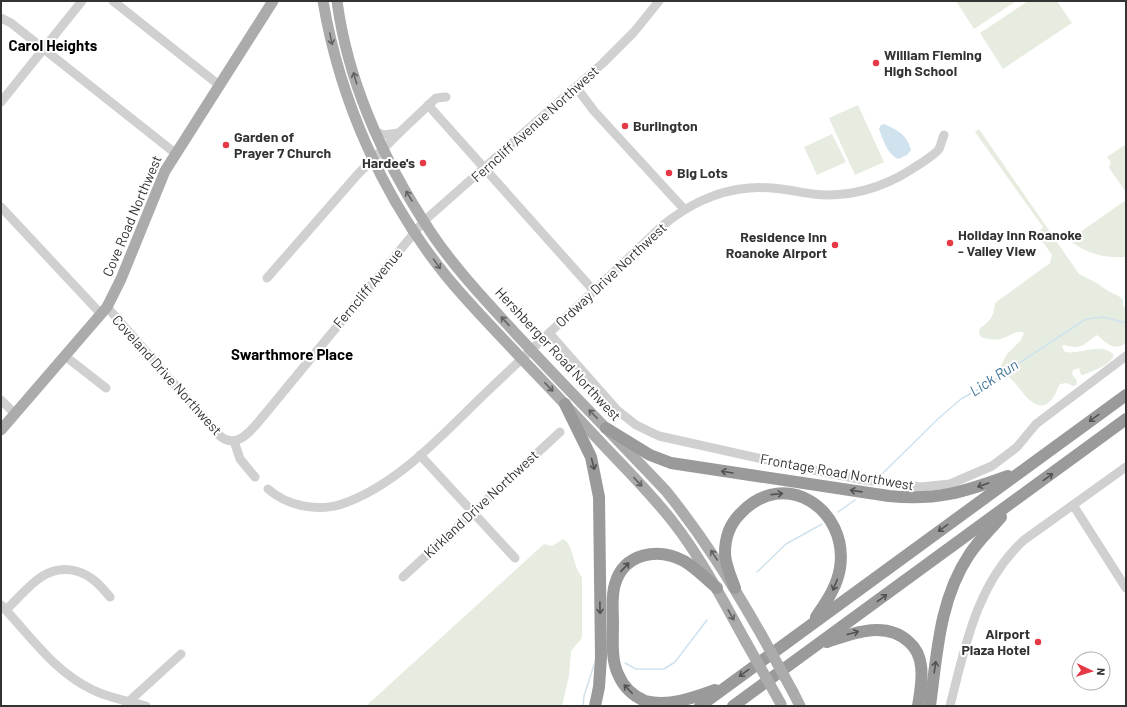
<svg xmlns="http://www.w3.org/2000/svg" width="1127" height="707" viewBox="0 0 1127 707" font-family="Barlow,sans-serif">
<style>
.green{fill:#e6ecdf}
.water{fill:#cfe2ee}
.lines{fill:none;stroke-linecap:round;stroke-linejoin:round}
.stream{stroke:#cfe2ee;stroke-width:1.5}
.minor{stroke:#d0d0d0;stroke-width:9}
.major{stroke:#ababab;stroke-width:11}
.highway{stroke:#9a9a9a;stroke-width:12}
.major-bridge{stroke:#ababab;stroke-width:11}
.oneway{stroke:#636363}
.oneway2{stroke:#525252}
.poi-dot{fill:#e63946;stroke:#fff;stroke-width:1.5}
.labels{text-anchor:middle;stroke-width:4;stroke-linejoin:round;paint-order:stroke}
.poi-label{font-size:14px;font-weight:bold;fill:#333;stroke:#fff;text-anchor:start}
.street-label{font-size:14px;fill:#333;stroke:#fff}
.neighbourhood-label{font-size:15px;font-weight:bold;fill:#000;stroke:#fff}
.water-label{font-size:15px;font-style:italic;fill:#3f7597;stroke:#fff}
</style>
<rect width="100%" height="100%" fill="#fff"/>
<!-- green -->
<g class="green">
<polygon points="956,1 1016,1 974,29"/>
<polygon points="1028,1 1057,1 1072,23 1003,69 980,33"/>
<polygon points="858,105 884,162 855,175 829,118"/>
<path d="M 979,129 L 1079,274 C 1088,279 1097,282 1104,288 C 1111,294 1117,293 1123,300 L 1123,306 L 1126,308 L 1126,343 C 1115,352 1106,343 1097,335 L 1082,346 L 1075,347 L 1063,345 L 1062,347 L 1065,352 C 1081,355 1100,341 1114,355 C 1111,365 1092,371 1083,375 L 1081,375 L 1079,368 L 1073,370 L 1072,374 L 1077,381 L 1076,385 L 1073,386 L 1067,383 L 1060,384 C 1057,389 1056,394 1053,398 C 1036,421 1020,385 1009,377 L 1005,379 L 998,371 L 1007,354 L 1021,340 L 1024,333 C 1017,329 1010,336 1003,338 C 996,341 987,339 981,337 L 979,333 L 980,328 C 991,322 994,314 995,303 L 1050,263 L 1052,255 L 1037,234 L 1043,227 L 975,132 Z"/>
<polygon points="832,134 846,162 817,175 804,147"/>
<polygon points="1126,144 1126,192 1109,168 1111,162 1107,157"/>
<path d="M 1126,200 L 1126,257 C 1104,258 1087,254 1069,240 Z"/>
<path d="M 563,539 C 574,544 572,566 582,577 L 582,638 L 571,651 L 569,676 L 562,706 L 366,706 L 544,544 L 552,546 Z"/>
</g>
<!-- water -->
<path class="water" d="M 884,124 C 898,130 907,135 911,150 L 907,155 L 898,159 C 887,154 883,139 879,129 L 881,125 Z"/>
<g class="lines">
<!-- stream -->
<g class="stream">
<polyline points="881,475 939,418 961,399 986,385 1086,319 1103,317 1126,323"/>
<polyline points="838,512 855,500"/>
<polyline points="757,572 786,544 822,524"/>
<polyline points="625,663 636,669 664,669 675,662 707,620"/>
<polyline points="583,706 584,696 594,665"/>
</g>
<!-- minor -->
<g class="minor">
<polyline points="113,1 219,85"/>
<polyline points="1,18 11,23 175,153"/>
<polyline points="576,87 594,111 684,209"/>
<polyline points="1,102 82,1"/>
<polyline points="428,105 594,291"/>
<polyline points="376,132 383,135 399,133"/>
<polyline points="1,207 101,314"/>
<polyline points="267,278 358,174 399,133 436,98 446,97"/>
<path d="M 107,307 L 220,436 C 238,451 254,427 265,414 L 424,221 L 603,63 L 634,32 L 659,1"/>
<polyline points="549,333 617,410 636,425 659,436 803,468 864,480 921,487 950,484 992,466 1017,447 1036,424 1126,356"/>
<polyline points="65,356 106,388"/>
<polyline points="1,400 15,414"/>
<polyline points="234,441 240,459 255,477"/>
<polyline points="420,455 515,558"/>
<path d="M 268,489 C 287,506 318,512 342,504 C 401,484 448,428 493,386 C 549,333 606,280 662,226 C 688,205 715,191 749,188 C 771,186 792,191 813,194 C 848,198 883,188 912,169 C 918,165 935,155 939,149 C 941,145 942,139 944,135"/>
<polyline points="1073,505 1126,588"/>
<polyline points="403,577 560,432"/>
<path d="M 1,605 C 30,635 54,672 93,690 C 109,698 128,701 146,706"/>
<path d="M 6,610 C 27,590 44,563 76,571 C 91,575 100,585 110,597"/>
<polyline points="126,704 181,654"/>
<path d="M 950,706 C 965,646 977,583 1024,540 L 1126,467"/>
</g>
<!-- major -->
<g class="major">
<path d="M 323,1 C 340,101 383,198 447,277 C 470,305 496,331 521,358 C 550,388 579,419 607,449 C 630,473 653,496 673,522 C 702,559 723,601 746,642"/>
<path d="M 337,1 C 348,84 386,165 432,234 C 457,271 488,303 518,336 C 566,388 617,439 666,491 C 704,538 731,582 761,634"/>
<polyline points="1,430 107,307 121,279 165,171 273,1"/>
<polyline points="793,692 800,706"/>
</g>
<!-- highway -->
<g class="highway">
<polyline points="565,404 591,457 599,497 601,657 599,687 595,706"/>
<path d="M 606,428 L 650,455 L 671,463 L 889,496 C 936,501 964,492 1008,476"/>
<path d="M 735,588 C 731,577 725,564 725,553 C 725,538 730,524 740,514 C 784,466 849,509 840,568 C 837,587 826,602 816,617"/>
<path d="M 827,642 C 853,633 886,620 909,642 C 916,648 920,657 921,666 C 923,679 920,693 918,706"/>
<path d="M 715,690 C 693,698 669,707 645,701 C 633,696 623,686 618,674 C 611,659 613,640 613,623 C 613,610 611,597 615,584 C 624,553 658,547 684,561 C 696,568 706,579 717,588"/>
<polyline points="700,706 1126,395"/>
<polyline points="733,706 1126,419"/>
<path d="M 930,706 C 937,655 939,600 969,555 C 978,541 990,530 1001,517"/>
</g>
<!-- major-bridge -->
<g class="major-bridge">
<polyline points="761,634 793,692"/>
<polyline points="746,642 781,704"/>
</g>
</g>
<!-- one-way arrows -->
<defs><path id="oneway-shaft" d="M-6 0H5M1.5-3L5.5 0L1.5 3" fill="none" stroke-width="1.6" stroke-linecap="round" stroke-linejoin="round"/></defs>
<g class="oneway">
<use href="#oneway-shaft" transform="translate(331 39) rotate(78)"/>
<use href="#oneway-shaft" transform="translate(355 78) rotate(-106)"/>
<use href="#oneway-shaft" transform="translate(409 196) rotate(-121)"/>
<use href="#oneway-shaft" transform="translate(437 264) rotate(54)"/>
<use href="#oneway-shaft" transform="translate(505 321) rotate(-133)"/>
<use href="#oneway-shaft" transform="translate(549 387) rotate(46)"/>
<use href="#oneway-shaft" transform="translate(593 414) rotate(-134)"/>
<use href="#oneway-shaft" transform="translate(638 482) rotate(47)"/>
<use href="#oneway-shaft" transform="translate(714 555) rotate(-123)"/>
<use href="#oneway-shaft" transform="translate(731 615) rotate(61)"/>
</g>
<g class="oneway2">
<use href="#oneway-shaft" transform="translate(1094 418) rotate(144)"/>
<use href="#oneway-shaft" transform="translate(593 464) rotate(75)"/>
<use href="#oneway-shaft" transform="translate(727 472) rotate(-171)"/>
<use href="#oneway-shaft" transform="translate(1048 477) rotate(-36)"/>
<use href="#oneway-shaft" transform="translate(983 485) rotate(161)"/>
<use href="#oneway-shaft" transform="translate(856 491) rotate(-172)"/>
<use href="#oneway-shaft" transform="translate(777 494) rotate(-6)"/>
<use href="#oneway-shaft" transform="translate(943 528) rotate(144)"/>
<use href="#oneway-shaft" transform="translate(625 567) rotate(-47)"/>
<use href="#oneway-shaft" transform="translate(835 585) rotate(112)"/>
<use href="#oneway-shaft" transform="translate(882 598) rotate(-36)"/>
<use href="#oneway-shaft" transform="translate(600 608) rotate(89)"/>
<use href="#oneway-shaft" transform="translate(853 633) rotate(-15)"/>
<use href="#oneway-shaft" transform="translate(935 667) rotate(-82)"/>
<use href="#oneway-shaft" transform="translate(744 673) rotate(144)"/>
<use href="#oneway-shaft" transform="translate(628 689) rotate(-134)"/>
</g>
<!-- markers -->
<g class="poi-dot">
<circle cx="876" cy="63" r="4"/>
<circle cx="625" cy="126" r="4"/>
<circle cx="226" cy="145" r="4"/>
<circle cx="423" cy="163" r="4"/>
<circle cx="669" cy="173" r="4"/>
<circle cx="950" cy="243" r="4"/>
<circle cx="835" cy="245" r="4"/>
<circle cx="1038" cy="642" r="4"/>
</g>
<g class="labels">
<!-- poi labels -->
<g class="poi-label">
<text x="884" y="60">William Fleming<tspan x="884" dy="16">High School</tspan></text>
<text x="633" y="131">Burlington</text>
<text x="234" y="142">Garden of<tspan x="234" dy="16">Prayer 7 Church</tspan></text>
<text x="415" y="168" text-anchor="end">Hardee's</text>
<text x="677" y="178">Big Lots</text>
<text x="958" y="240">Holiday Inn Roanoke<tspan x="958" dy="16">- Valley View</tspan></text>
<text x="827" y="242" text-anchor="end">Residence Inn<tspan x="827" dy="16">Roanoke Airport</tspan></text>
<text x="1030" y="639" text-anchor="end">Airport<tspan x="1030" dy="16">Plaza Hotel</tspan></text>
</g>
<!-- street labels -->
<g class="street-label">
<text transform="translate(535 124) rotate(-42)" y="5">Ferncliff Avenue Northwest</text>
<text transform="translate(132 216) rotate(-67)" y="5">Cove Road Northwest</text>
<text transform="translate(611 275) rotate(-43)" y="5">Ordway Drive Northwest</text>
<text transform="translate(368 288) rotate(-50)" y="5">Ferncliff Avenue</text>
<text transform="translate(558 354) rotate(47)" y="5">Hershberger Road Northwest</text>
<text transform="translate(167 375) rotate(48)" y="5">Coveland Drive Northwest</text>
<text transform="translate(837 472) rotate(10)" y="5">Frontage Road Northwest</text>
<text transform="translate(481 504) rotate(-43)" y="5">Kirkland Drive Northwest</text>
</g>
<!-- neighbourhood labels -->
<g class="neighbourhood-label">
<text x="53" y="51">Carol Heights</text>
<text x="292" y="360">Swarthmore Place</text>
</g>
<!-- water labels -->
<g class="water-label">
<text transform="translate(994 378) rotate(-33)" y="5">Lick Run</text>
</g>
</g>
<!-- border -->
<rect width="1127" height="707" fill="none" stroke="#333333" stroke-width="4"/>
<!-- north arrow -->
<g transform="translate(1091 671) rotate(94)"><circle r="19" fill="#ffffff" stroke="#adadad"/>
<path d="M0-3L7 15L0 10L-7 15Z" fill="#e63946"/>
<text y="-6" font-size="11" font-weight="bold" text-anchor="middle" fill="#333333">N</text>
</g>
</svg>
